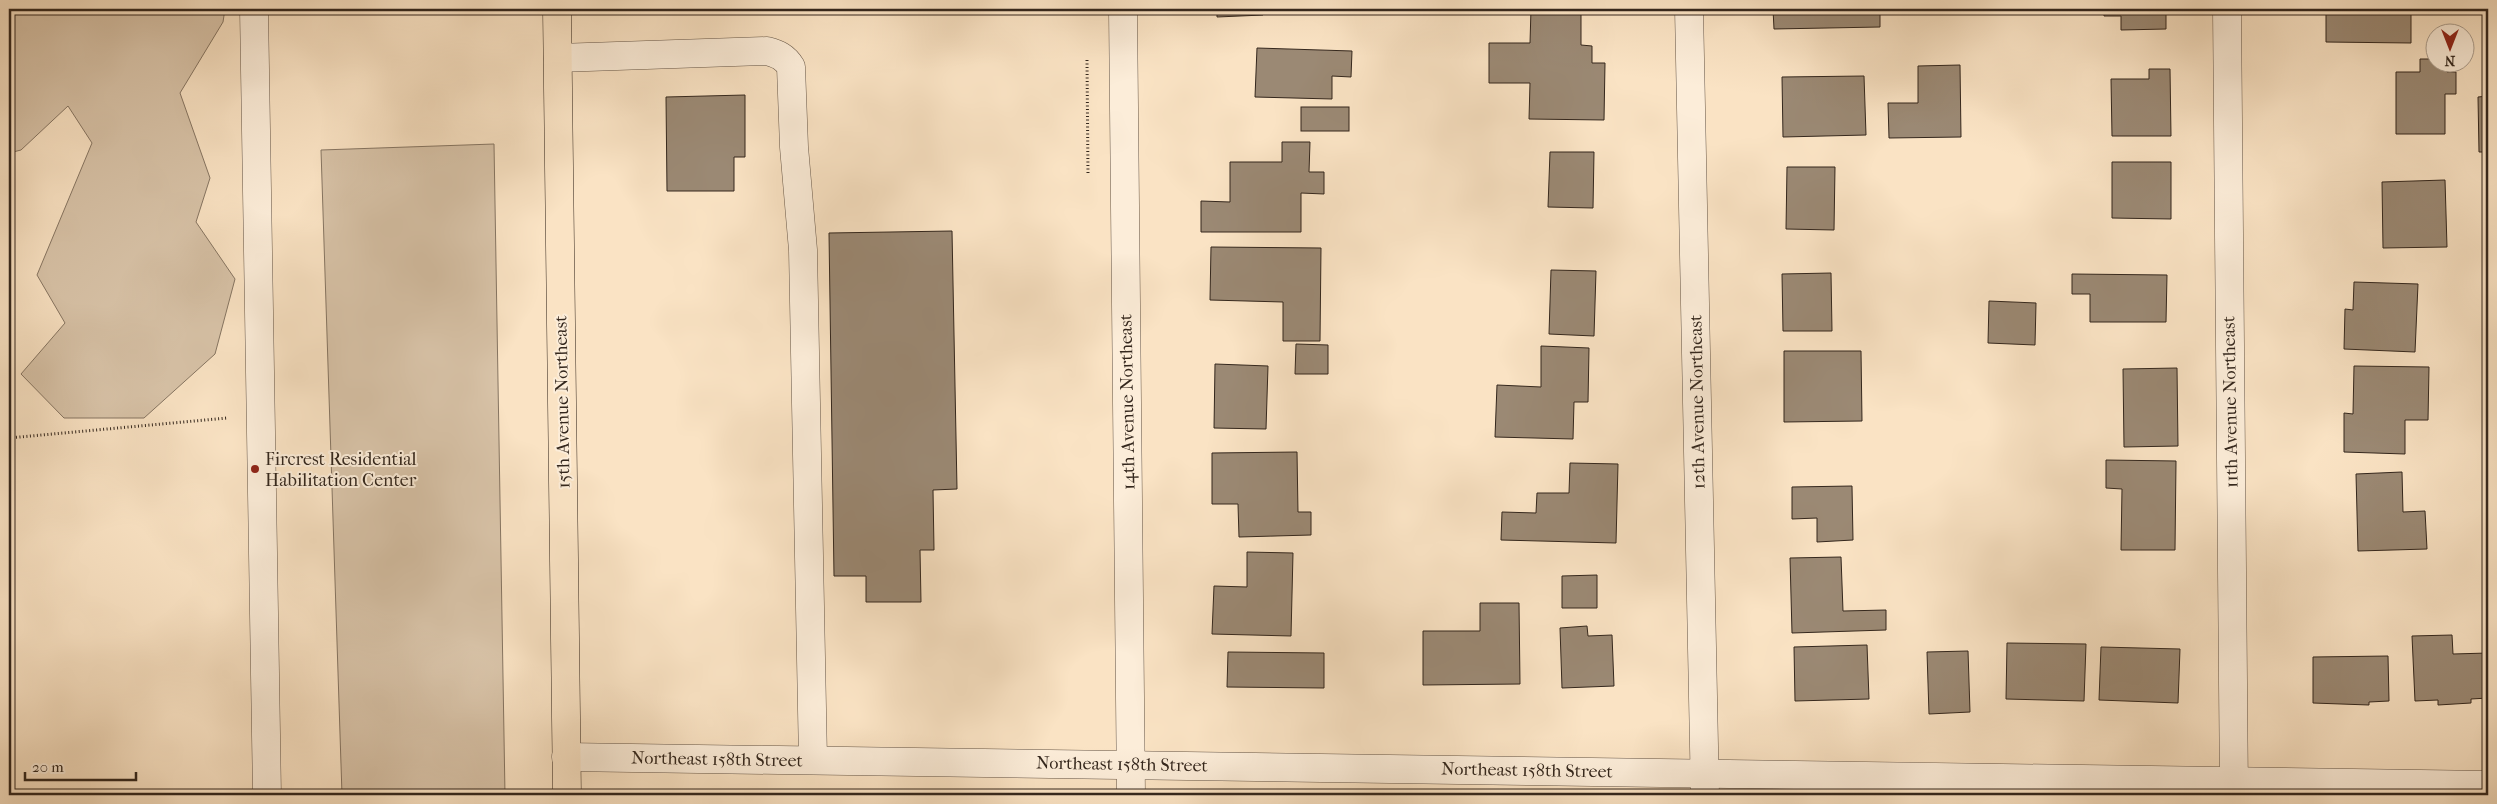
<svg xmlns="http://www.w3.org/2000/svg" width="2497" height="804" viewBox="0 0 2497 804" font-family="'IM FELL French Canon',serif">
<style>
.green{fill:#d8c3a8;stroke:#867562}
.building{fill:#9b8974;stroke:#34271d}
.lines{fill:none;stroke-linecap:round;stroke-linejoin:round}
.minor-casing{stroke:#665647;stroke-width:29}
.major-casing{stroke:#34271d;stroke-width:29}
.path{stroke:#34271d;stroke-width:3;stroke-dasharray:1 2.5;stroke-linecap:butt}
.minor{stroke:#fcedd9;stroke-width:28}
.major{stroke:#fae3c4;stroke-width:28}
.poi-dot{fill:#8f2418;stroke:#fcedd9;stroke-width:2}
.labels{text-anchor:middle;stroke-width:4;stroke-linejoin:round;paint-order:stroke}
.street-label{font-size:18px;fill:#34271d;stroke:#fcedd9}
.poi-label{font-size:18px;fill:#34271d;stroke:#fcedd9;text-anchor:start}
</style>
<rect width="100%" height="100%" fill="#fae3c4"/>
<filter id="stains"><feTurbulence type="fractalNoise" baseFrequency=".004" numOctaves="4"/><feColorMatrix values="0 0 0 0 .2 0 0 0 0 .09 0 0 0 0 .02 0 0 0 .5 -.17"/></filter>
<radialGradient id="worn" r=".72"><stop offset=".6" stop-color="#630" stop-opacity="0"/><stop offset="1" stop-color="#630" stop-opacity=".3"/></radialGradient>
<!-- green -->
<g class="green">
<polygon points="9,9 225,9 223,22 180,93 210,178 196,222 235,279 215,354 144,418 64,418 21,374 65,323 37,275 92,143 68,106 21,150 9,153"/>
<polygon points="494,144 505,795 342,795 321,150"/>
</g>
<!-- building -->
<g class="building">
<polygon points="1217,9 1263,9 1263,15 1217,17"/>
<polygon points="1531,9 1581,9 1581,45 1592,46 1592,63 1605,63 1604,120 1529,119 1530,83 1489,83 1489,43 1530,43"/>
<polygon points="1773,9 1880,9 1880,27 1774,29"/>
<polygon points="2104,9 2166,9 2166,29 2121,30 2121,16 2104,16"/>
<polygon points="2326,9 2411,9 2411,43 2326,42"/>
<polygon points="1257,48 1352,51 1351,77 1332,76 1332,99 1255,97"/>
<polygon points="2420,59 2434,59 2434,62 2446,62 2447,72 2456,72 2456,94 2445,94 2445,134 2396,134 2396,72 2420,72"/>
<polygon points="1960,65 1961,137 1889,138 1888,103 1918,103 1918,66"/>
<polygon points="2149,69 2170,69 2171,136 2112,136 2111,79 2149,79"/>
<polygon points="1864,76 1866,135 1783,137 1782,77"/>
<polygon points="745,95 745,157 734,157 734,191 667,191 666,97"/>
<polygon points="2488,96 2488,152 2479,152 2478,97"/>
<rect x="1301" y="107" width="48" height="24"/>
<polygon points="1282,142 1310,142 1309,172 1324,172 1324,194 1301,193 1301,232 1201,232 1201,201 1230,202 1230,162 1282,162"/>
<polygon points="1550,152 1594,152 1593,208 1548,207"/>
<polygon points="2112,162 2171,162 2171,219 2112,218"/>
<polygon points="1787,167 1835,167 1834,230 1786,229"/>
<polygon points="2445,180 2447,247 2383,248 2382,182"/>
<polygon points="952,231 957,489 933,490 934,550 920,550 921,602 866,602 866,576 834,576 829,233"/>
<polygon points="1211,247 1321,248 1320,341 1283,341 1283,302 1210,300"/>
<polygon points="1551,270 1596,271 1594,336 1549,334"/>
<polygon points="1831,273 1832,331 1783,331 1782,274"/>
<polygon points="2072,274 2167,275 2166,322 2090,322 2090,294 2072,294"/>
<polygon points="2354,282 2418,284 2415,352 2344,349 2345,309 2353,310"/>
<polygon points="1989,301 2036,303 2035,345 1988,343"/>
<polygon points="1296,344 1328,345 1328,374 1295,374"/>
<polygon points="1541,346 1589,348 1588,402 1574,402 1573,439 1495,437 1497,385 1541,387"/>
<polygon points="1784,351 1861,351 1862,421 1784,422"/>
<polygon points="1215,364 1268,366 1266,429 1214,428"/>
<polygon points="2354,366 2429,367 2428,420 2405,420 2405,454 2344,452 2344,413 2353,414"/>
<polygon points="2177,368 2178,446 2124,447 2123,369"/>
<polygon points="1297,452 1298,512 1311,512 1311,535 1239,537 1238,504 1212,504 1212,453"/>
<polygon points="2106,460 2176,461 2175,550 2121,550 2122,489 2106,488"/>
<polygon points="1570,463 1618,464 1616,543 1501,540 1502,512 1536,513 1537,493 1569,493"/>
<polygon points="2402,472 2403,512 2425,511 2427,549 2358,551 2356,474"/>
<polygon points="1852,486 1853,540 1817,542 1817,518 1792,519 1792,487"/>
<polygon points="1247,552 1293,553 1291,636 1212,634 1214,586 1247,587"/>
<polygon points="1841,557 1843,611 1886,610 1886,630 1792,633 1790,558"/>
<polygon points="1597,575 1597,608 1562,608 1562,576"/>
<polygon points="1480,603 1519,603 1520,684 1423,685 1423,631 1480,631"/>
<polygon points="1587,626 1588,636 1612,635 1614,686 1562,688 1560,628"/>
<polygon points="2452,635 2453,654 2488,653 2488,698 2471,699 2471,703 2438,705 2438,700 2415,701 2412,636"/>
<polygon points="2007,643 2086,644 2084,701 2006,699"/>
<polygon points="1867,645 1869,699 1795,701 1794,647"/>
<polygon points="2101,647 2180,649 2178,703 2099,700"/>
<polygon points="1968,651 1970,712 1929,714 1927,652"/>
<polygon points="1228,652 1324,653 1324,688 1227,687"/>
<polygon points="2388,656 2389,701 2369,702 2369,705 2313,703 2313,657"/>
</g>
<g class="lines">
<!-- minor casing -->
<g class="minor-casing">
<g id="minor">
<polyline points="254,9 267,795"/>
<polyline points="1123,9 1131,795"/>
<polyline points="1689,9 1705,795"/>
<polyline points="2227,9 2234,795"/>
<path d="M 558,58 L 767,51 C 778,54 785,57 791,67 L 794,147 L 803,250 L 813,760"/>
<polyline points="566,757 2488,785"/>
</g>
</g>
<!-- major casing -->
<g class="major-casing">
<polyline id="major" points="557,9 567,795"/>
</g>
<!-- path -->
<g class="path">
<polyline points="1087,60 1088,175"/>
<polyline points="9,438 227,418"/>
</g>
<!-- minor -->
<use href="#minor" class="minor"/>
<!-- major -->
<use href="#major" class="major"/>
</g>
<!-- markers -->
<circle class="poi-dot" cx="255" cy="469" r="5"/>
<g class="labels">
<!-- street labels -->
<g class="street-label">
<text transform="translate(562 402) rotate(-91)" y="6">15th Avenue Northeast</text>
<text transform="translate(1127 402) rotate(-91)" y="6">14th Avenue Northeast</text>
<text transform="translate(1697 402) rotate(-91)" y="6">12th Avenue Northeast</text>
<text transform="translate(2230 402) rotate(-91)" y="6">11th Avenue Northeast</text>
<text transform="translate(717 759) rotate(1)" y="6">Northeast 158th Street</text>
<text transform="translate(1122 764) rotate(1)" y="6">Northeast 158th Street</text>
<text transform="translate(1527 770) rotate(1)" y="6">Northeast 158th Street</text>
</g>
<!-- poi labels -->
<g class="poi-label">
<text x="265" y="465">Fircrest Residential<tspan x="265" dy="21">Habilitation Center</tspan></text>
</g>
</g>
<!-- margin -->
<rect width="2497" height="804" fill="none" stroke="#fae3c4" stroke-width="30"/>
<rect x="10" y="10" width="2477" height="784" fill="none" stroke="#34271d" stroke-width="2.5"/>
<rect x="15" y="15" width="2467" height="774" fill="none" stroke="#34271d"/>
<!-- north arrow -->
<g transform="translate(2450 48) rotate(180)"><circle r="24" fill="#fcedd9" stroke="#ac9e8e"/>
<path d="M0-4L9 19L0 12L-9 19Z" fill="#8f2418"/>
<text y="-8" font-size="14" font-weight="bold" text-anchor="middle" fill="#34271d">N</text>
</g>
<!-- scale -->
<path d="M25 772v8h111v-8" fill="none" stroke="#34271d" stroke-width="2.5"/>
<text x="32" y="772" font-size="15" fill="#34271d" stroke="#fcedd9" stroke-width="4" paint-order="stroke">20 m</text>
<rect width="100%" height="100%" filter="url(#stains)"/>
<rect width="100%" height="100%" fill="url(#worn)"/>
</svg>
